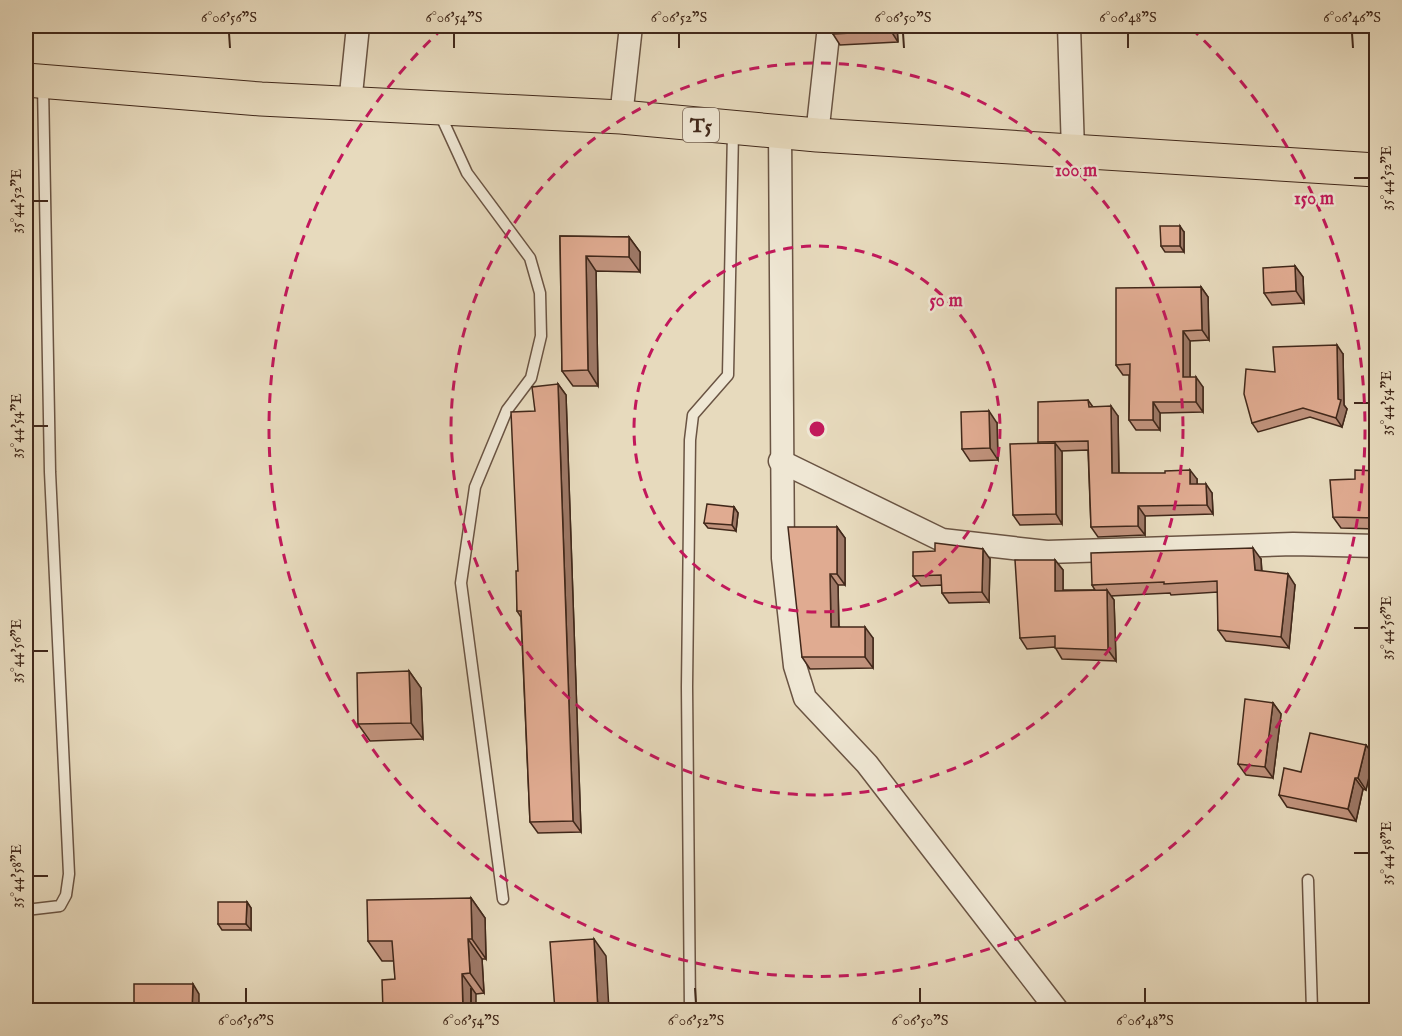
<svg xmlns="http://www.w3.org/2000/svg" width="1402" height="1036" viewBox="0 0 1402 1036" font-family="'IM FELL English',serif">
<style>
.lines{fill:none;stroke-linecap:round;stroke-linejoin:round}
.lane-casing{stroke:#6a5443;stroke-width:13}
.street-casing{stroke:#6a5443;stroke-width:25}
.highway-casing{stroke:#41281a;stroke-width:35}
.lane{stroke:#efe7d4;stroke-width:10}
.street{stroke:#efe7d4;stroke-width:22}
.highway{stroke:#e7dabd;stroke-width:33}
.wall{fill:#c1937d;stroke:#41281a;stroke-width:1.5}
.shaded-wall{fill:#9d7866;stroke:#41281a;stroke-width:1.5}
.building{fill:#e0ab91;stroke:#41281a;stroke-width:1.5}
.ticks{fill:none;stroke:#41281a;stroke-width:2}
.ring{fill:none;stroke:#c2185b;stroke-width:3;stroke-dasharray:10 8}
.labels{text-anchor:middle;stroke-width:5;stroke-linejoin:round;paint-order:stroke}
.shield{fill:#efe7d4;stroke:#756152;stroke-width:1.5}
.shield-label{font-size:20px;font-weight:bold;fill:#41281a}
.centre{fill:#c2185b;stroke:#efe7d4;stroke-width:3}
.ring-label{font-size:18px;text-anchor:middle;font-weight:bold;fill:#c2185b;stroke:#efe7d4;stroke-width:5;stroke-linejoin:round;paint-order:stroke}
.neatline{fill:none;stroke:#41281a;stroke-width:2}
.ticks-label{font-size:15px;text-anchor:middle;fill:#41281a}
</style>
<rect width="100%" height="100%" fill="#e7dabd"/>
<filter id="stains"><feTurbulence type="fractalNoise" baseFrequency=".00333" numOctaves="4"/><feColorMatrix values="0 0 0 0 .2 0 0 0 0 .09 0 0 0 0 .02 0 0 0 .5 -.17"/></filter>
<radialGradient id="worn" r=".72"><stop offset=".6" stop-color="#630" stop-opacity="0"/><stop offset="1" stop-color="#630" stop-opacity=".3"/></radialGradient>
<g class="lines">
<!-- lane casing -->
<g class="lane-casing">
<g id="lane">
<polyline points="439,112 467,173 530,258 540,293 541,336 531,378 507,410 475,487 461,583 503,899"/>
<polyline points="1308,880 1312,1010"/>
<polyline points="26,910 60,906 66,895 69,874 50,472 43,85"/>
<polyline points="690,1010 687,687 690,440 693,415 728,375 733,132"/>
</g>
</g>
<!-- street casing -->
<g class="street-casing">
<g id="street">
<polyline points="1069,26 1073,151"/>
<polyline points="350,104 358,26"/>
<polyline points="621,117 631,26"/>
<polyline points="780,130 783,558 795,666 805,698 867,764 1057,1010"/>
<polyline points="817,135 829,26"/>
<polyline points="780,461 942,540 1047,552 1293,544 1376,546"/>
</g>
</g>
<!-- highway casing -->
<g class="highway-casing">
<polyline id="highway" points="26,80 261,99 621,117 817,135 1376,170"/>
</g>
<!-- lane -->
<use href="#lane" class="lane"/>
<!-- street -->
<use href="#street" class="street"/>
<!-- highway -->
<use href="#highway" class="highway"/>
</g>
<!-- wall -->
<g class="wall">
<polygon points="834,26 897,26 898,42 840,45 833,34"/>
<polygon points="1184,232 1184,252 1165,252 1161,246"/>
<polygon points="560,236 629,237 640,252 640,272 596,271 598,386 573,386 562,371"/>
<polygon points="1295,266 1303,277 1304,303 1272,305 1264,293"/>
<polygon points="1201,287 1208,297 1209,340 1190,341 1190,377 1203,387 1203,412 1160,413 1160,430 1136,430 1129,420 1129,375 1123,375 1116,365"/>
<polygon points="1343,354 1344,405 1347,409 1342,427 1310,417 1258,432 1252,423 1275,372"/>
<polygon points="558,384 566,395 581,832 538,833 530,822 521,617 517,611 518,571"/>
<polygon points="1088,400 1093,407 1118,416 1119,473 1197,479 1197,484 1212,493 1213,514 1145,516 1145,535 1098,537 1091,527 1088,450 1061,451 1062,452 1062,524 1020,525 1013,515 1039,443 1038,442"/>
<polygon points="997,423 998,460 970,461 962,449"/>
<polygon points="1377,471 1377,529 1341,528 1333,517"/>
<polygon points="734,507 738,513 736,531 708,528 704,523"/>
<polygon points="837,527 845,538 845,585 838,585 839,627 873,638 873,668 810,669 802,657"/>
<polygon points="990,559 989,602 949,603 942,593 942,585 921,586 913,576"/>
<polygon points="1261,559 1262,571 1295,585 1289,648 1226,641 1218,630 1218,592 1171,595 1170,593 1111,596 1114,600 1116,661 1062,659 1055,647 1027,649 1020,638 1055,560 1063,570 1063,590 1095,590 1092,585"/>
<polygon points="409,671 421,688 423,739 370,741 358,724"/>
<polygon points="1273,703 1281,714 1273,778 1246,775 1238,764"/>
<polygon points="1377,743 1377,769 1372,763 1366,790 1363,789 1356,821 1287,807 1279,795 1301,772 1366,745 1372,754"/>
<polygon points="471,898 485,918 486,959 482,959 484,993 476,994 395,979 394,961 382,961 368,941"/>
<polygon points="247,902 251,908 251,930 222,930 218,924"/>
</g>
<!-- shaded-wall -->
<g class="shaded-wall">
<polygon points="890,26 897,26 898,42 891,31"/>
<polygon points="1180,226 1184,232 1184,252 1180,246"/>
<polygon points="629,237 640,252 640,272 629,257"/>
<polygon points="586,256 596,271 598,386 588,370"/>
<polygon points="1295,266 1303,277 1304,303 1296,291"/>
<polygon points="1201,287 1208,297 1209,340 1202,330"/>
<polygon points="1183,331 1190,341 1190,387 1183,377"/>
<polygon points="1337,345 1343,354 1344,405 1347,409 1342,427 1336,418 1338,399"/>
<polygon points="1196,377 1203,387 1203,412 1196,402"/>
<polygon points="558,384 566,395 581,832 573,821"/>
<polygon points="1153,402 1160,413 1160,430 1153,420"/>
<polygon points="1111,406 1118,416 1119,482 1112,473"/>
<polygon points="989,411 997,423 998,460 990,448"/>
<polygon points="1055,443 1062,452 1062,524 1056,514"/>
<polygon points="1190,470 1197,479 1197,494 1190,484"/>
<polygon points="1206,484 1212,493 1213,514 1207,505"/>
<polygon points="1138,506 1145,516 1145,535 1138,526"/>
<polygon points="734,507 738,513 736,531 732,525"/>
<polygon points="837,527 845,538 845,585 837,574"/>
<polygon points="1253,548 1261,559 1262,581 1255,570"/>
<polygon points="983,549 990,559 989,602 982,592"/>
<polygon points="1055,560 1063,570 1063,601 1055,591"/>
<polygon points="830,574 838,585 839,638 831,627"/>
<polygon points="1288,574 1295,585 1289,648 1281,637"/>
<polygon points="1107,590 1114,600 1116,661 1108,650"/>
<polygon points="865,627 873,638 873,668 865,657"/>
<polygon points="409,671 421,688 423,739 411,723"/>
<polygon points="1273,703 1281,714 1273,778 1265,767"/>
<polygon points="1366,745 1374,756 1366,790 1358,778"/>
<polygon points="1355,778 1363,789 1356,821 1348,809"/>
<polygon points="471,898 485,918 486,959 472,939"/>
<polygon points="247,902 251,908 251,930 246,924"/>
<polygon points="468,939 482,959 484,993 470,973"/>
<polygon points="594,939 606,956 609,1011 598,1011"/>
<polygon points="462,974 476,994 476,1011 463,1011"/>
<polygon points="193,984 199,994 199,1011 192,1011"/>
</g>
<!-- building -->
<g class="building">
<polygon points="834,26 890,26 891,31 833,34"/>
<polygon points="1160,226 1180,226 1180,246 1161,246"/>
<polygon points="560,236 629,237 629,257 586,256 588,370 562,371"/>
<polygon points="1295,266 1296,291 1264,293 1263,268"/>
<polygon points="1201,287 1202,330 1183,331 1183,377 1196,377 1196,402 1153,402 1153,420 1129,420 1130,364 1116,365 1116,288"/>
<polygon points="1337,345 1338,399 1341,400 1336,418 1303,408 1252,423 1244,394 1246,369 1275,372 1273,347"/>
<polygon points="558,384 573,821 530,822 521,611 517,611 516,571 518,571 511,412 535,411 532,387"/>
<polygon points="1088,400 1089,407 1111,406 1112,473 1165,473 1165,471 1190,470 1190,484 1206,484 1207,505 1138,506 1138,526 1091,527 1088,441 1038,442 1038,402"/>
<polygon points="989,411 990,448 962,449 961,412"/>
<polygon points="1055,443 1056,514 1013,515 1010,444"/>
<polygon points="1355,470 1377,471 1377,518 1333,517 1330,480 1355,479"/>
<polygon points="707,504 734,507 732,525 704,523"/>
<polygon points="788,527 837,527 837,574 830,574 831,627 865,627 865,657 802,657"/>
<polygon points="935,543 983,549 982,592 942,593 941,575 913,576 913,552 935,551"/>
<polygon points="1253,548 1255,570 1288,574 1281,637 1218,630 1217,581 1164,584 1164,582 1092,585 1091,553"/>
<polygon points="1015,560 1055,560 1055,591 1107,590 1108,650 1055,648 1055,636 1020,638"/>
<polygon points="409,671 411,723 358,724 357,673"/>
<polygon points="1245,699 1273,703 1265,767 1238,764"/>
<polygon points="1310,733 1366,745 1358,778 1355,778 1348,809 1279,795 1284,768 1301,772"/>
<rect x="1372" y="743" width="5" height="20"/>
<polygon points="471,898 472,939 468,939 470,973 462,974 463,1011 383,1011 382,980 395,979 392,941 368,941 367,900"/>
<polygon points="218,902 247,902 246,924 218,924"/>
<polygon points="594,939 598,1011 555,1011 550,942"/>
<polygon points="134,984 193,984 192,1011 134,1011"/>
</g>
<!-- ticks -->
<path class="ticks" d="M 229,33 L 230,48M 454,33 L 454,48M 679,33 L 679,48M 903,33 L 904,48M 1128,33 L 1128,48M 1352,33 L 1353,48M 1354,178 L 1369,178M 33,201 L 48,201M 1354,403 L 1369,403M 33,426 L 48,426M 1354,628 L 1369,628M 33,651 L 48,651M 1354,853 L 1369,853M 33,876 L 48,876M 246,988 L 246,1003M 471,988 L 471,1003M 695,988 L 696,1003M 920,988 L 920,1003M 1145,988 L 1145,1003"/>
<!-- distance rings -->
<g class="ring">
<circle cx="817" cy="429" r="183"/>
<circle cx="817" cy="429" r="366"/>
<path d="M1191 28A548 548 0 1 1 443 28"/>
</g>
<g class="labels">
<!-- shield labels -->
<rect class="shield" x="683" y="108" width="36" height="34" rx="4.5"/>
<g class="shield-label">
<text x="701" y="132">T5</text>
</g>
</g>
<circle cx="817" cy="429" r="9" class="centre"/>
<g class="ring-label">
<text x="1076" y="176">100 m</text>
<text x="1314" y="204">150 m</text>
<text x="946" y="306">50 m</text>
</g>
<!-- margin -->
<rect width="1402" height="1036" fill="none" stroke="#e7dabd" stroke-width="66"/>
<rect x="33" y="33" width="1336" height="970" class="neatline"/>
<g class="ticks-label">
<text x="229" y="22">6°06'56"S</text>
<text x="454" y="22">6°06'54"S</text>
<text x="679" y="22">6°06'52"S</text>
<text x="903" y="22">6°06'50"S</text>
<text x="1128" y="22">6°06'48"S</text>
<text x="1352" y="22">6°06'46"S</text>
<text transform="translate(1386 178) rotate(-90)" y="5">35°44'52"E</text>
<text transform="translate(16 201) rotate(-90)" y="5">35°44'52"E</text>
<text transform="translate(1386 403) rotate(-90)" y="5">35°44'54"E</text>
<text transform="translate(16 426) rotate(-90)" y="5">35°44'54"E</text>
<text transform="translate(1386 628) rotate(-90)" y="5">35°44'56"E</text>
<text transform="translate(16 651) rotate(-90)" y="5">35°44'56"E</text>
<text transform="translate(1386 853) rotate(-90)" y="5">35°44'58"E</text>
<text transform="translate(16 876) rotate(-90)" y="5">35°44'58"E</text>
<text x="246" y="1025">6°06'56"S</text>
<text x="471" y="1025">6°06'54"S</text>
<text x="696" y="1025">6°06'52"S</text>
<text x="920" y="1025">6°06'50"S</text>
<text x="1145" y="1025">6°06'48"S</text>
</g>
<rect width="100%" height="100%" filter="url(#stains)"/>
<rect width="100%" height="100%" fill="url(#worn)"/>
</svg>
